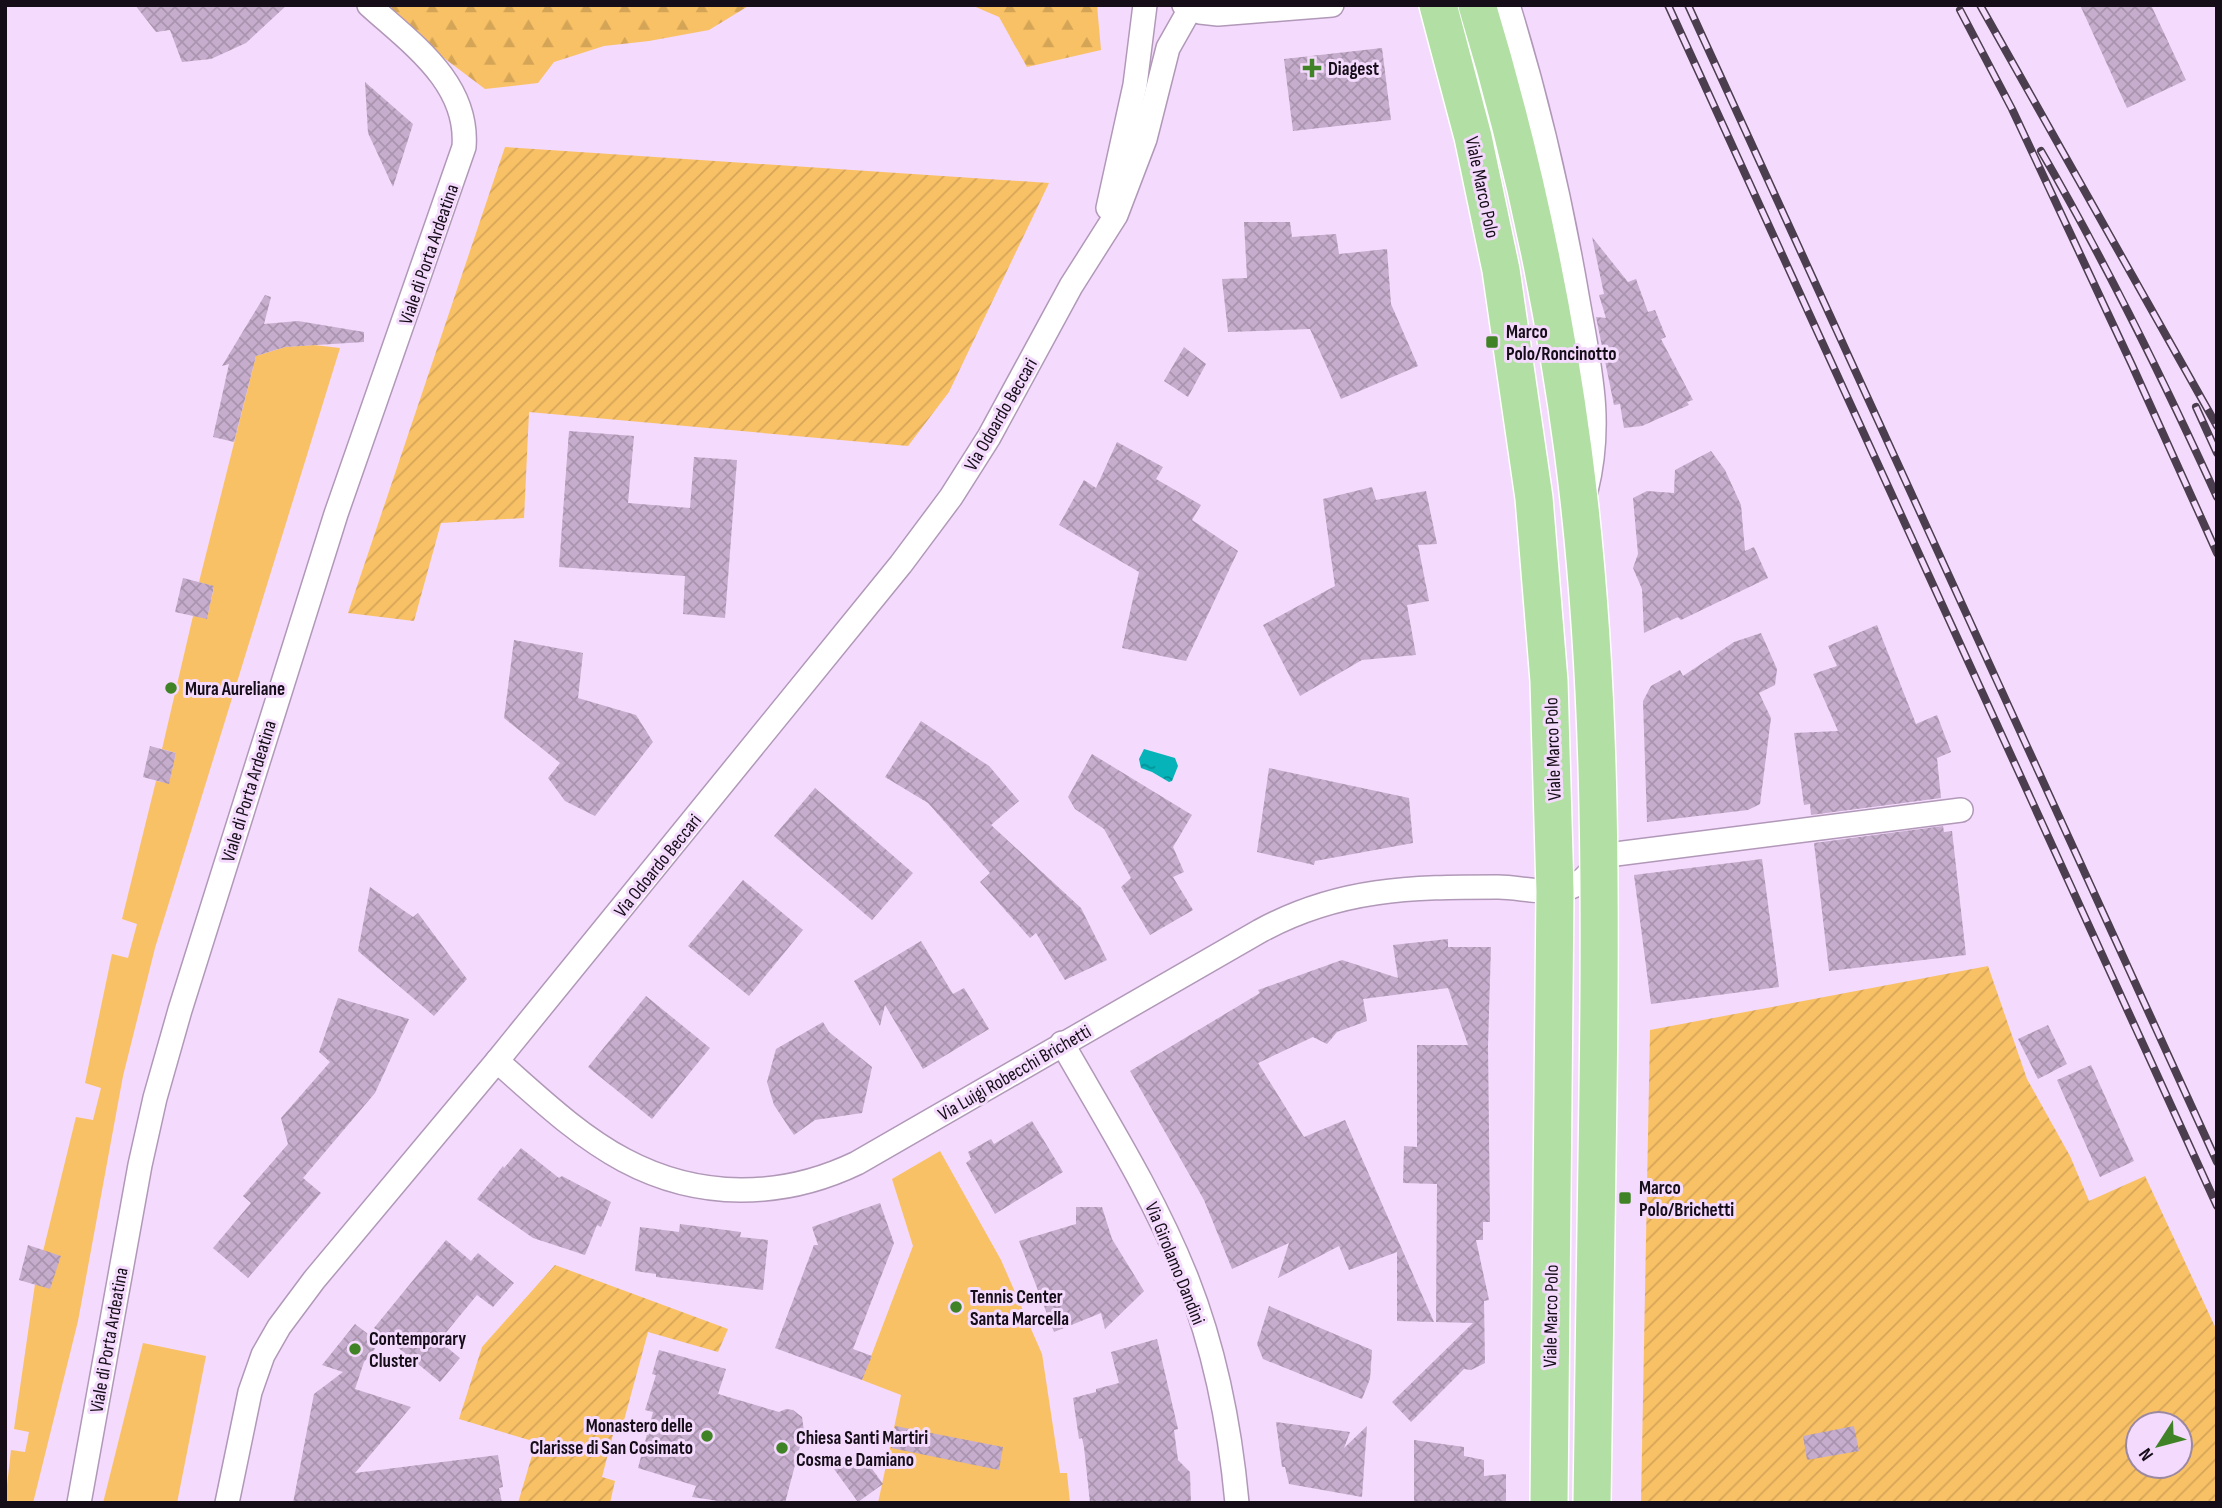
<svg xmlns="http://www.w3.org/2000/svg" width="2222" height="1508" viewBox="0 0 2222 1508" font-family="'Sofia Sans Condensed',sans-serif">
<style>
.green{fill:#f9c165}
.forest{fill:url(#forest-firs)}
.garden{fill:url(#garden-furrows);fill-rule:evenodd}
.water{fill:url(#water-ripples)}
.building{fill:url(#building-cross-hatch)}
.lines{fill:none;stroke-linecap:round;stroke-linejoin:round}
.minor-casing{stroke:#b198b8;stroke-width:26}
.primary-casing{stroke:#fff;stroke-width:40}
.minor{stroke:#fff;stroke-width:23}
.primary{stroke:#b2dfa3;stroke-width:37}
.rail-casing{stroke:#4b3e4f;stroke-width:8}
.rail{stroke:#f4dafc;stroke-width:5;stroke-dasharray:16;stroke-linecap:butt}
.poi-dot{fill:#408326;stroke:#f4dafc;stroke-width:2.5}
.labels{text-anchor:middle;stroke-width:6;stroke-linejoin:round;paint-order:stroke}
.poi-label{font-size:19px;font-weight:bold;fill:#150d18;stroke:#f4dafc;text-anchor:start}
.street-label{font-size:19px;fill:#150d18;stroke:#f4dafc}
</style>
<defs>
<pattern id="forest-firs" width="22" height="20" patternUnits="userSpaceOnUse" patternTransform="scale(1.75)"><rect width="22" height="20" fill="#f9c165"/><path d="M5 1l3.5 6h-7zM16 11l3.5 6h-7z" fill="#d5a557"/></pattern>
<pattern id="garden-furrows" width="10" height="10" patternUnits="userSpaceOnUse" patternTransform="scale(1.75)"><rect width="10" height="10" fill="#f9c165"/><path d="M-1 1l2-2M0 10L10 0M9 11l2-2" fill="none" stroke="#d5a557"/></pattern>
<pattern id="water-ripples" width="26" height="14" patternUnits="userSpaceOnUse" patternTransform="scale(1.75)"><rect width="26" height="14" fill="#05b3b8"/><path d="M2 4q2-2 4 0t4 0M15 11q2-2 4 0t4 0" fill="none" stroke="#059095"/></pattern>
<pattern id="building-cross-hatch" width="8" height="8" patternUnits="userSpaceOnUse" patternTransform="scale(1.75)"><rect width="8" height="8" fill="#c6adcd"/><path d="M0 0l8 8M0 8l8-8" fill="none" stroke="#a994af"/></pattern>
</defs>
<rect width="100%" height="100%" fill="#f4dafc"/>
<!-- green -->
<g class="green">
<polygon points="314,345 340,348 155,948 123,1076 78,1321 33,1503 5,1503 11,1450 25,1452 29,1432 14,1429 35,1284 76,1117 93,1120 101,1088 85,1083 112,954 128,958 137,924 122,919 156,781 169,783 176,753 162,749 193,616 207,618 214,587 199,582 256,356 285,347"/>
<polygon points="940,1151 1001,1260 1042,1354 1060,1473 1067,1473 1070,1503 878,1503 901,1395 862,1380 913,1246 892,1179"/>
<polygon points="143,1343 206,1356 177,1503 103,1503"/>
</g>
<!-- forest -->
<g class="forest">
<polygon points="390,5 750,5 709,30 649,41 604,46 554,62 538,83 485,89 403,27"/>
<polygon points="971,5 1097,5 1101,50 1027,67 999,17"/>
</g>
<!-- garden -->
<g class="garden">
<polygon points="505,147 1049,183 949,392 908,446 529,412 524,518 441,523 414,621 348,613"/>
<path d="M 1988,966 L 2027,1079 L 2070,1156 L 2089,1201 L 2145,1176 L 2217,1331 L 2217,1503 L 1641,1503 L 1650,1030 ZM 2138,1424 L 2180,1424 L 2180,1466 L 2138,1466 Z"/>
<polygon points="555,1265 728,1329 718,1352 648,1332 623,1424 616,1423 602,1477 615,1481 610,1503 518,1503 536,1442 459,1419 482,1347"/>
</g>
<!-- water -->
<polygon class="water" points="1144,749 1175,758 1178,766 1172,781 1169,782 1152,772 1141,768 1139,759"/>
<!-- building -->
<g class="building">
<polygon points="135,5 287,5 246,43 211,59 182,62 170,30 156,32"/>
<polygon points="2080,5 2151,5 2186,80 2127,108"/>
<polygon points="1382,48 1391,120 1293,131 1284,59"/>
<polygon points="365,82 413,124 393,187 368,133"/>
<polygon points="1244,222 1290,222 1292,237 1336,234 1339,254 1387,249 1391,304 1418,366 1341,399 1310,329 1228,332 1222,279 1247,278"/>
<polygon points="1592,237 1628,282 1636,279 1648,312 1655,310 1666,337 1661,339 1693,400 1687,402 1689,405 1642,426 1624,428 1620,404 1614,405 1596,317 1606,318 1599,295 1604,294"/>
<polygon points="265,295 271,297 264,324 298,321 364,332 364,342 285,347 256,356 234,442 213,437 229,364 222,366"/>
<polygon points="1184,347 1206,364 1188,397 1164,381"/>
<polygon points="569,431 634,436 628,503 690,508 694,457 737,460 725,618 683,614 685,576 559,567"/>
<polygon points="1117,442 1163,467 1156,479 1201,505 1192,520 1238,551 1186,661 1122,648 1139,572 1059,525 1084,480 1096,488"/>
<polygon points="1711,451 1725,470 1741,505 1745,551 1754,547 1768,578 1681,620 1678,617 1644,633 1642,589 1633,568 1638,554 1633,498 1647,491 1674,493 1675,470"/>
<polygon points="1372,487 1376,500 1426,491 1437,544 1418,545 1429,601 1407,605 1416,655 1362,660 1300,696 1263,625 1335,586 1323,499"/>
<polygon points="183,578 214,586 207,619 175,612"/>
<polygon points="1877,625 1916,724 1937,715 1951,752 1937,758 1941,798 1811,815 1810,804 1804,805 1794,733 1838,731 1813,674 1837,666 1828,646"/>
<polygon points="1761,633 1777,669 1775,685 1759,693 1771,718 1760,804 1748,810 1647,822 1643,701 1651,686 1680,670 1683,676 1734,642"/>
<polygon points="514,640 583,653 578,698 636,715 653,742 595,816 565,801 548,778 560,763 504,718"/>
<polygon points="921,721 989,766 1019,801 991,825 1081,908 1107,960 1065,980 1036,933 1030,938 980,882 990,873 928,803 885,777"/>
<polygon points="150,746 176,753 169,784 143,777"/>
<polygon points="1092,754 1192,815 1173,847 1184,872 1173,877 1193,910 1150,935 1121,887 1131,878 1104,829 1075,809 1068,797"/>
<polygon points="1269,768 1409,798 1413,843 1315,861 1314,865 1257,852"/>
<polygon points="815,788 913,873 872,920 774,836"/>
<polygon points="1943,826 1944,832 1952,831 1966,955 1829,971 1814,843"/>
<polygon points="1762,859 1779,987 1651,1004 1634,875"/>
<polygon points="743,880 803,930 749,996 688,946"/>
<polygon points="370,887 413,917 418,913 467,979 434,1016 358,951"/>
<polygon points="1448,939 1448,947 1491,947 1488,1045 1490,1222 1483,1222 1483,1240 1476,1240 1489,1300 1484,1301 1485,1363 1471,1370 1464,1369 1411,1422 1392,1402 1473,1323 1436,1322 1437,1184 1403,1183 1404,1146 1417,1147 1417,1045 1468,1045 1448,988 1363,999 1367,1021 1337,1032 1327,1044 1313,1037 1258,1063 1304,1137 1345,1120 1434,1322 1397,1321 1397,1252 1349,1270 1339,1246 1278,1278 1289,1243 1232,1269 1204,1200 1130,1071 1260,993 1258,990 1342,960 1398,978 1393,945"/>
<polygon points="921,941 953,994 964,988 989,1029 923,1069 885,1005 880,1026 854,981"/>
<polygon points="646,996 710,1048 652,1119 588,1067"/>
<polygon points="338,998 409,1019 375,1093 303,1178 321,1193 248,1278 213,1248 251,1203 243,1196 288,1144 281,1118 330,1062 319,1052"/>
<polygon points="823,1022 829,1032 872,1067 862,1113 815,1120 794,1135 774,1105 767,1082 776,1049"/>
<polygon points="2048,1025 2067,1064 2038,1079 2018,1039"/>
<polygon points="2091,1065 2134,1161 2100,1177 2057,1080"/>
<polygon points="1032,1121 1063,1172 995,1214 966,1163 971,1159 968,1152 991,1139 994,1144"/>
<polygon points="521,1148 559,1178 562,1176 611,1202 601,1227 597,1225 585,1255 533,1238 477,1199 503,1166 504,1168"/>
<polygon points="880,1203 894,1243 853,1349 872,1356 862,1380 775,1348 814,1245 818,1245 812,1227"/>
<polygon points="1076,1207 1102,1207 1112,1239 1144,1291 1105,1329 1101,1313 1054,1332 1019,1241 1076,1224"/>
<polygon points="680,1224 741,1232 740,1237 768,1240 763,1290 656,1277 656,1274 635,1271 640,1227 679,1232"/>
<polygon points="446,1240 471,1261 478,1253 514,1283 493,1307 477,1295 439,1341 460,1358 440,1382 374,1328"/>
<polygon points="28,1245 61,1256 50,1289 19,1280"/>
<polygon points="1269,1306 1372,1350 1370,1379 1362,1399 1263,1359 1257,1344"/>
<polygon points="355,1324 368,1334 375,1349 364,1362 355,1389 411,1407 355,1473 498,1455 503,1487 499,1488 502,1503 293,1503 314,1394 343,1372 322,1365"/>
<polygon points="1157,1339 1178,1429 1174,1430 1178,1460 1190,1472 1191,1503 1090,1503 1084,1447 1082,1438 1079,1439 1073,1398 1096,1392 1096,1389 1119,1383 1111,1352"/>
<polygon points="659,1350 726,1369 718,1394 779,1412 786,1409 793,1410 802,1417 804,1431 785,1503 732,1503 692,1497 696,1486 638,1468 653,1412 645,1410 656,1375 652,1374"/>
<polygon points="1276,1422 1350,1432 1344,1448 1367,1426 1362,1497 1289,1484 1285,1467 1282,1467"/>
<polygon points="895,1426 1003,1447 999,1470 891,1448"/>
<polygon points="1854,1426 1859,1451 1807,1460 1803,1436"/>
<polygon points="1414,1440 1464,1447 1464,1456 1484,1460 1484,1476 1506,1474 1506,1503 1414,1503"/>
<polygon points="852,1455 862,1455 883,1484 858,1502 834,1469"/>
</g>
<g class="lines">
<!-- minor casing -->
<g class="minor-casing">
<g id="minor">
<polyline points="1184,5 1200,12 1218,14 1332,5"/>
<path d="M 1508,5 C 1538,102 1561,201 1578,301 C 1590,369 1603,423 1586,491"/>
<polyline points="1108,208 1135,85 1145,5"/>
<path d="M 1062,1043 C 1106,1120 1154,1196 1187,1279 C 1215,1350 1230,1427 1237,1503"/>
<path d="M 497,1061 C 537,1096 577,1135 624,1160 C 699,1200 782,1199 857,1163 L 1260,931 C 1339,888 1411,887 1498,887 C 1518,887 1542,894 1562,890 C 1580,886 1592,873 1600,856 L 1961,810"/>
<path d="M 79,1503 L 140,1165 L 155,1098 L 180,1010 L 336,514 L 464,147 C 469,83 412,44 369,5"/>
<polyline points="227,1503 250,1392 263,1355 279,1327 314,1280 497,1061 901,564 951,497 989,437 1071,286 1116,215 1145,139 1168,48 1190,9"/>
</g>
</g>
<!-- primary casing -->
<g class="primary-casing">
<g id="primary">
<polyline points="1438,5 1473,137 1501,270 1534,498 1549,681 1555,891 1549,1503"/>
<path d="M 1477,5 C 1521,150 1553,300 1573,450 C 1601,663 1601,878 1598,1093 C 1596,1230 1594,1366 1592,1503"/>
</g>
</g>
<!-- minor -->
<use href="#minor" class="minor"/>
<!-- primary -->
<use href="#primary" class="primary"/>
<!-- rail casing -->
<g class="rail-casing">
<g id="rail">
<polyline points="1668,5 2217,1206"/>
<polyline points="1688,5 2217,1162"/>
<polyline points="1980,5 2217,426"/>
<polyline points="1960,10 2012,109 2132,365 2217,553"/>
<path d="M 2041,151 C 2106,263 2163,379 2217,497"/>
<polyline points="2196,407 2217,453"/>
</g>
</g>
<!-- rail -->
<use href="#rail" class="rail"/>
</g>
<!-- markers -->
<g class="poi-dot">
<path d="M1308.5 57.5h7v7h7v7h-7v7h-7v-7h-7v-7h7z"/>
<rect x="1485" y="335" width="14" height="14" rx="3.5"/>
<circle cx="171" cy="688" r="7"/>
<rect x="1618" y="1191" width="14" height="14" rx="3.5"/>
<circle cx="956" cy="1307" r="7"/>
<circle cx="355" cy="1349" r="7"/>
<circle cx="707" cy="1436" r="7"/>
<circle cx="782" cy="1448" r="7"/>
</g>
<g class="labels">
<!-- poi labels -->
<g class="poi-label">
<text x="1328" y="75">Diagest</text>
<text x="1506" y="338">Marco<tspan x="1506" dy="22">Polo/Roncinotto</tspan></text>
<text x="185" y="695">Mura Aureliane</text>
<text x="1639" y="1194">Marco<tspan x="1639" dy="22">Polo/Brichetti</tspan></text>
<text x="970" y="1303">Tennis Center<tspan x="970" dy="22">Santa Marcella</tspan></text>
<text x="369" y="1345">Contemporary<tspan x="369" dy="22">Cluster</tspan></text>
<text x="693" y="1432" text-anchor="end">Monastero delle<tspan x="693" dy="22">Clarisse di San Cosimato</tspan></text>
<text x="796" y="1444">Chiesa Santi Martiri<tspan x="796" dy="22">Cosma e Damiano</tspan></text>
</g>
<!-- street labels -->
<g class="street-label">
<text transform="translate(1483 187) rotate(78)" y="7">Viale Marco Polo</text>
<text transform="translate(428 254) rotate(-71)" y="7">Viale di Porta Ardeatina</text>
<text transform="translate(1000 414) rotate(-60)" y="7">Via Odoardo Beccari</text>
<text transform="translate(1552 749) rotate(-92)" y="7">Viale Marco Polo</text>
<text transform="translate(248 791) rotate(-73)" y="7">Viale di Porta Ardeatina</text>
<text transform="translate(657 865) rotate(-51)" y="7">Via Odoardo Beccari</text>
<text transform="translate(1014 1072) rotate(-30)" y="7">Via Luigi Robecchi Brichetti</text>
<text transform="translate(1176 1263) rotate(68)" y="7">Via Girolamo Dandini</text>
<text transform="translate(1550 1316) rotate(-89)" y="7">Viale Marco Polo</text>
<text transform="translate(108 1340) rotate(-80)" y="7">Viale di Porta Ardeatina</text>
</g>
</g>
<!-- border -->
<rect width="2222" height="1508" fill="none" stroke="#150d18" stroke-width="14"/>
<!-- north arrow -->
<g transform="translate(2159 1445) rotate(234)"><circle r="33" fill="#f4dafc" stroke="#9b88a1" stroke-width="2"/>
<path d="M0-5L12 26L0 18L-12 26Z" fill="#408326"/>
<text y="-10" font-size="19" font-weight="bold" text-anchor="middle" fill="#150d18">N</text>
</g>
</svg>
